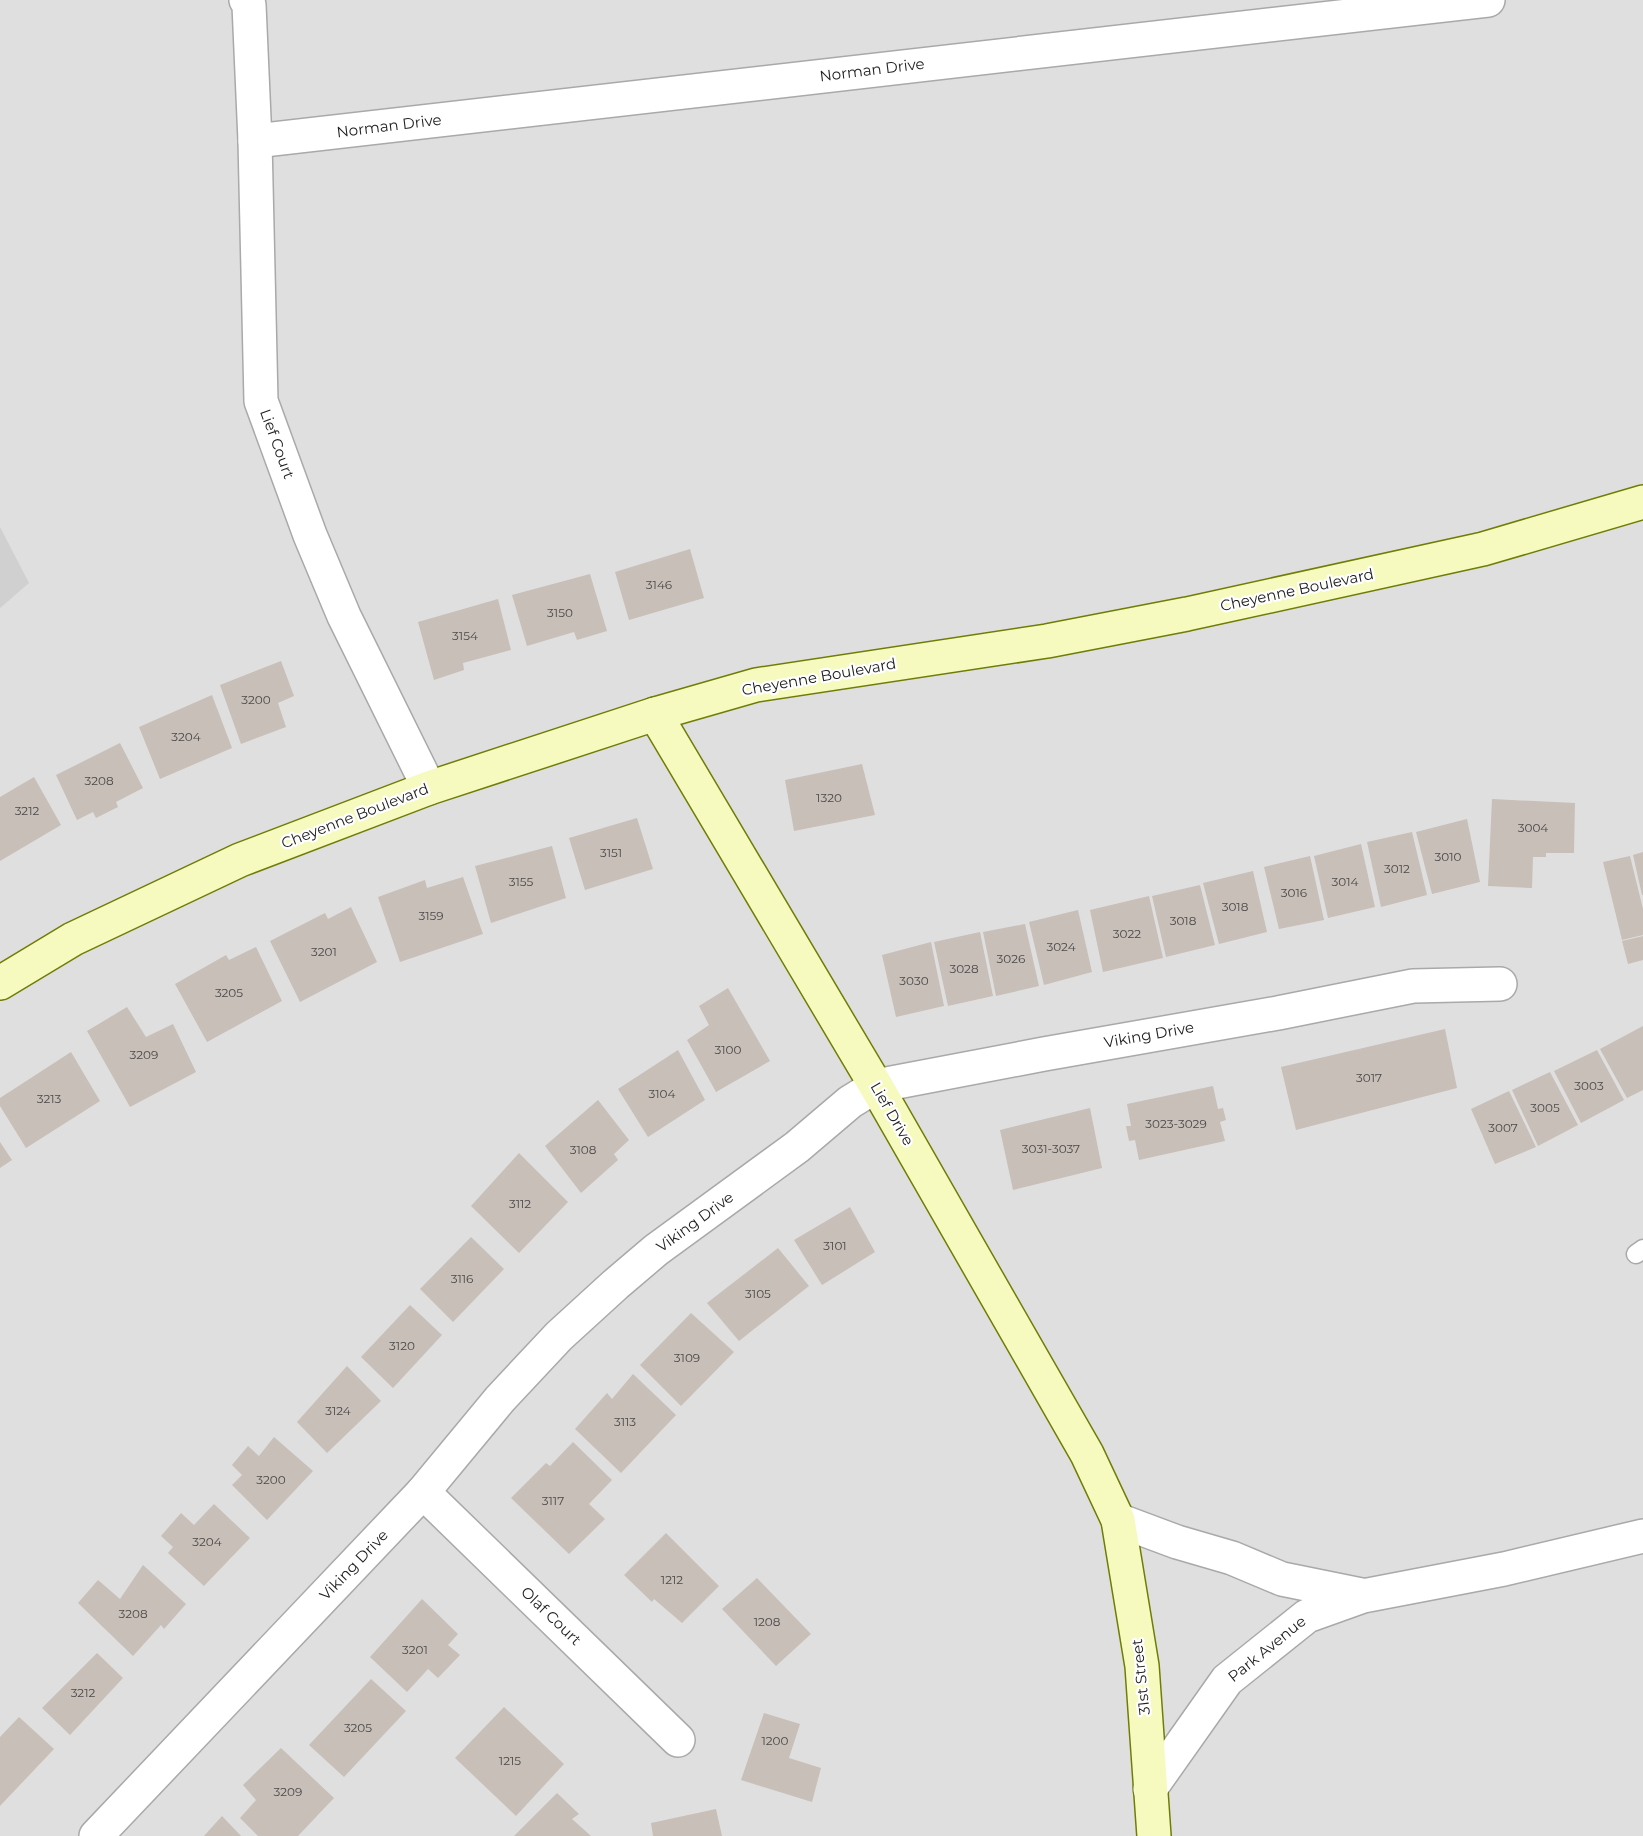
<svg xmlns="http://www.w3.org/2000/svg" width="1643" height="1836" viewBox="0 0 1643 1836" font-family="Montserrat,sans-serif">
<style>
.residential{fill:#e0dfdf}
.religious{fill:#d0d0d0}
.building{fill:#c7bfb8}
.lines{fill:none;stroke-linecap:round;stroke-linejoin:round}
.lane-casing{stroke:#a9a9a9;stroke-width:21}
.street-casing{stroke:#a9a9a9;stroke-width:36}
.secondary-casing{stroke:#707d05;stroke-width:36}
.lane{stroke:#fff;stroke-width:18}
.street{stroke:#fff;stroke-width:33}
.secondary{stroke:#f7fabf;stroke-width:33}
.labels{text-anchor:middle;stroke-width:4.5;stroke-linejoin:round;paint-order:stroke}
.number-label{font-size:12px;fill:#4b4948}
.street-label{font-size:15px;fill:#222;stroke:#fff}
</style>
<rect width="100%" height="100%" fill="#f2efe9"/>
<!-- residential -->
<rect class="residential" x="0" y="0" width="1643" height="1836"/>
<!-- religious -->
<polygon class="religious" points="0,527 29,583 0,608"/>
<!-- building -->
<g class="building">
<polygon points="690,549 704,598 629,620 615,572"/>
<polygon points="590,574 607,631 577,640 574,632 527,646 512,595"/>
<polygon points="498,599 511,650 463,663 464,670 434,680 418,622"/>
<polygon points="281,661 294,696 278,703 286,727 241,744 220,685"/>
<polygon points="212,695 232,748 160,779 139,727"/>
<polygon points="120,743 143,788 116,802 118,807 96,818 93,812 77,820 56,775"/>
<polygon points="862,764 875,815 794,831 785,780"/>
<polygon points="34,777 61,825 0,861 0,797"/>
<polygon points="1492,799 1575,803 1574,853 1546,853 1546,857 1533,857 1532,888 1488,886"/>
<polygon points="637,818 653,869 585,890 569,838"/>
<polygon points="1467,819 1480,882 1432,894 1416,832"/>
<polygon points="1412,832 1427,895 1381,907 1367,842"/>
<polygon points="1361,844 1375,907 1328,918 1314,856"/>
<polygon points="552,846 566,898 491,923 475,866"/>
<polygon points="1643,852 1643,895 1642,895 1633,855"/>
<polygon points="1310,856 1324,920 1279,929 1264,867"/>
<polygon points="1630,856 1643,909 1643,935 1622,940 1603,862"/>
<polygon points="1253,871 1267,932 1219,944 1203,883"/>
<polygon points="463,877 483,934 400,962 378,897 425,880 427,888"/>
<polygon points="1200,885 1215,945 1166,957 1152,896"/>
<polygon points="1149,896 1163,958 1103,972 1090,910"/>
<polygon points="351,907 377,962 300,1002 270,941 325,913 328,919"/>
<polygon points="1078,910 1092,972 1044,985 1029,922"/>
<polygon points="1025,924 1039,986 996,996 983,932"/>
<polygon points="980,932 993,996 948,1006 934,942"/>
<polygon points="1643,936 1643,960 1628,964 1622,941"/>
<polygon points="931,942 944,1006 896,1017 882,955"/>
<polygon points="256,947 282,1001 207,1042 175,984 226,955 229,960"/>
<polygon points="728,988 770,1061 716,1092 687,1040 709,1025 699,1006"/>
<polygon points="127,1007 146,1037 173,1024 196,1072 130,1107 87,1031"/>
<polygon points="1643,1026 1643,1090 1627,1098 1600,1049"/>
<polygon points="1445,1029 1457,1088 1296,1130 1281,1067"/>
<polygon points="678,1050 705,1100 648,1137 618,1089"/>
<polygon points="1597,1050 1624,1100 1581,1123 1554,1071"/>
<polygon points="71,1052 100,1101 26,1148 0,1106 0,1098"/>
<polygon points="1550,1072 1578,1125 1538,1146 1512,1090"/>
<polygon points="1213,1086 1218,1109 1223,1108 1226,1120 1220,1122 1225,1141 1139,1160 1135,1140 1129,1141 1126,1126 1131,1126 1127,1104"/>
<polygon points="1509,1091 1536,1147 1495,1164 1471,1109"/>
<polygon points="598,1100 629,1140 614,1154 618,1160 581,1193 545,1146"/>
<polygon points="1090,1108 1102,1168 1013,1190 1000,1130"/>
<polygon points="0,1142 12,1160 0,1168"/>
<polygon points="519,1153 568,1202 519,1253 471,1206"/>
<polygon points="850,1207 875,1252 822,1285 794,1240"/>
<polygon points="471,1237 504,1269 453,1322 420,1289"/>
<polygon points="778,1248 809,1286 739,1341 707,1303"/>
<polygon points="410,1305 442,1335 393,1388 361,1357"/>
<polygon points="691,1313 734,1352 681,1406 640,1365"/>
<polygon points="347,1366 381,1401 327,1453 297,1422"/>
<polygon points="633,1374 676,1415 621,1473 575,1429 607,1393 612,1399"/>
<polygon points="274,1437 313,1471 267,1520 232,1485 242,1475 232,1465 248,1446 259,1456"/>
<polygon points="573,1442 612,1480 589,1504 605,1519 569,1554 511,1498 546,1463 550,1466"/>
<polygon points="214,1504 250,1538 204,1586 168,1553 173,1547 161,1536 181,1513 194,1525"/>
<polygon points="666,1533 719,1586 682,1623 654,1599 652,1602 624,1575"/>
<polygon points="143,1565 186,1604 164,1629 161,1625 133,1656 78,1603 98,1580 120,1599"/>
<polygon points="757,1578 811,1634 776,1666 722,1609"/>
<polygon points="422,1599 458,1634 448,1645 460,1655 438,1678 428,1669 407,1692 370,1657"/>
<polygon points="97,1653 123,1678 70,1735 42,1708"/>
<polygon points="371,1679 406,1711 344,1777 309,1745"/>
<polygon points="504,1707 564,1764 516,1816 455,1758"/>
<polygon points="764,1713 800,1724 789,1758 821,1768 812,1802 741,1780"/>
<polygon points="19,1717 54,1749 0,1806 0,1737"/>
<polygon points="281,1748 334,1798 298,1836 258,1836 240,1818 256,1800 243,1785"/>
<polygon points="557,1793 579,1814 572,1819 591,1836 514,1836"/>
<polygon points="716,1809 722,1836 653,1836 651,1823"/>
<polygon points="222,1816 241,1836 204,1836"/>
</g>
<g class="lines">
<!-- lane casing -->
<g class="lane-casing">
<polyline id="lane" points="1636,1254 1643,1249"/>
</g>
<!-- street casing -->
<g class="street-casing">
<g id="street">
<polyline points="246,0 249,5 255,141 261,401 310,535 344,616 429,788"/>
<polyline points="255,141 1488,0"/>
<polyline points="423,1492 678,1740"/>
<polyline points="1118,1520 1177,1542 1232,1558 1282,1579 1361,1595"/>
<polyline points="1150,1789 1227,1680 1307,1616 1363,1596 1504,1569 1643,1536"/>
<polyline points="96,1836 423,1492 500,1399 559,1336 616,1284 656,1250 797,1147 850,1102 876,1086 1044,1054 1278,1013 1413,986 1500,984"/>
</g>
</g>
<!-- secondary casing -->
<g class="secondary-casing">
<g id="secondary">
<polyline points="655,714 876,1086 1087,1454 1118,1520 1142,1666 1154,1836"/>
<polyline points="0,983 73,939 240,860 429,788 655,714 756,685 1047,641 1187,614 1483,549 1643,502"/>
</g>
</g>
<!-- lane -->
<use href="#lane" class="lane"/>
<!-- street -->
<use href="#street" class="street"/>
<!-- secondary -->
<use href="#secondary" class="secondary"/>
</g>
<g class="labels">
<!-- number labels -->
<g class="number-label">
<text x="659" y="589">3146</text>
<text x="560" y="617">3150</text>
<text x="465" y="640">3154</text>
<text x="256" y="704">3200</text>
<text x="186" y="741">3204</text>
<text x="99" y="785">3208</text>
<text x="829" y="802">1320</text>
<text x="27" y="815">3212</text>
<text x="1533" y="832">3004</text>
<text x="611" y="857">3151</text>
<text x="1448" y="861">3010</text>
<text x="1397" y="873">3012</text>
<text x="521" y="886">3155</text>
<text x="1345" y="886">3014</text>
<text x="1294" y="897">3016</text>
<text x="1235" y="911">3018</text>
<text x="431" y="920">3159</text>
<text x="1183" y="925">3018</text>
<text x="1127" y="938">3022</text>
<text x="1061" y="951">3024</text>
<text x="324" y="956">3201</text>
<text x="1011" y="963">3026</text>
<text x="964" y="973">3028</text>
<text x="914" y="985">3030</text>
<text x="229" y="997">3205</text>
<text x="728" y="1054">3100</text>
<text x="144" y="1059">3209</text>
<text x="1369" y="1082">3017</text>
<text x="1589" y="1090">3003</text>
<text x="662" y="1098">3104</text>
<text x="49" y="1103">3213</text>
<text x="1545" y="1112">3005</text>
<text x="1176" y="1128">3023-3029</text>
<text x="1503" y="1132">3007</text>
<text x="1051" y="1153">3031-3037</text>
<text x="583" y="1154">3108</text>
<text x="520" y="1208">3112</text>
<text x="835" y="1250">3101</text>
<text x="462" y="1283">3116</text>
<text x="758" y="1298">3105</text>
<text x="402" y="1350">3120</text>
<text x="687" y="1362">3109</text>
<text x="338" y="1415">3124</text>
<text x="625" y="1426">3113</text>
<text x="271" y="1484">3200</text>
<text x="553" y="1505">3117</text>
<text x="207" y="1546">3204</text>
<text x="672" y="1584">1212</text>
<text x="133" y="1618">3208</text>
<text x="767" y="1626">1208</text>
<text x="415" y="1654">3201</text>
<text x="83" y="1697">3212</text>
<text x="358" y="1732">3205</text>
<text x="775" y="1745">1200</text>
<text x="510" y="1765">1215</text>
<text x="288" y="1796">3209</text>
</g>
<!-- street labels -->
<g class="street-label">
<text transform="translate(872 70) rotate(-7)" y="5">Norman Drive</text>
<text transform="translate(389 126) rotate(-7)" y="5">Norman Drive</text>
<text transform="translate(277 444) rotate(70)" y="5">Lief Court</text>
<text transform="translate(1297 590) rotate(-12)" y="5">Cheyenne Boulevard</text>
<text transform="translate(819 677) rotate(-10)" y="5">Cheyenne Boulevard</text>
<text transform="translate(355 816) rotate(-21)" y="5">Cheyenne Boulevard</text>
<text transform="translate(1149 1035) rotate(-10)" y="5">Viking Drive</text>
<text transform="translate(892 1114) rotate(60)" y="5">Lief Drive</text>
<text transform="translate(695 1222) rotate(-36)" y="5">Viking Drive</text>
<text transform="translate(354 1565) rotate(-46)" y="5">Viking Drive</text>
<text transform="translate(551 1616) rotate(44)" y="5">Olaf Court</text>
<text transform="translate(1267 1649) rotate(-39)" y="5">Park Avenue</text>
<text transform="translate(1141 1677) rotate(-96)" y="5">31st Street</text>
</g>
</g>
</svg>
